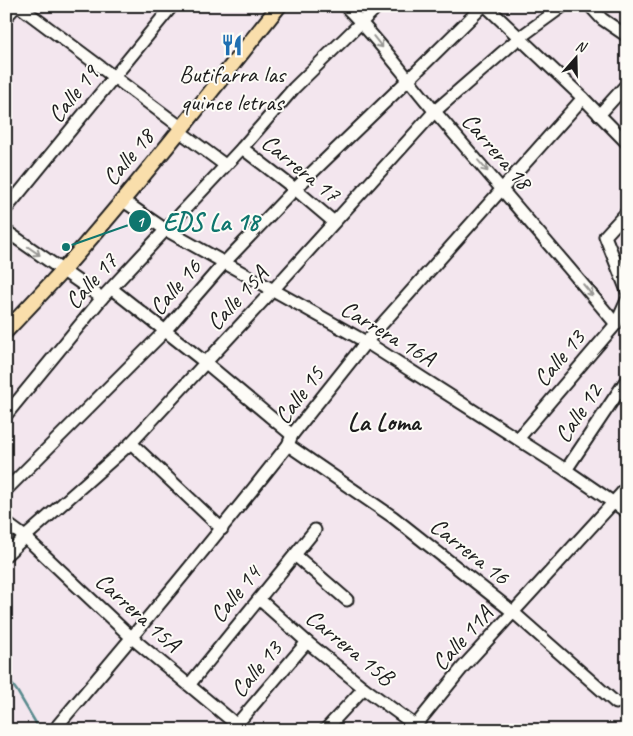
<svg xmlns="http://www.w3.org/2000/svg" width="633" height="736" viewBox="0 0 633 736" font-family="Caveat,sans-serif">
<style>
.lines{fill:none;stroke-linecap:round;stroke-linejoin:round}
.stream{stroke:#5a8b8e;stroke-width:2.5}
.minor-casing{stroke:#1c1c1c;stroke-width:15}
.major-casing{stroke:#1c1c1c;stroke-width:18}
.minor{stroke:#fdfcf7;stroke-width:11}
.major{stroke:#f9deab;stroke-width:14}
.oneway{stroke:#989794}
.labels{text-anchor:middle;stroke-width:4;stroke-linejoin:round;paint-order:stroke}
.poi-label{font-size:24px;fill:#1c1c1c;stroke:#fdfcf7}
.street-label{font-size:24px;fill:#1c1c1c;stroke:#fdfcf7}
.neighbourhood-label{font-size:25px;font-weight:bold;fill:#1c1c1c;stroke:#fdfcf7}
.leader{fill:none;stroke:#0f766e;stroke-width:2}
.callout-dot{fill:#0f766e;stroke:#fdfcf7;stroke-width:2}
.mark-label{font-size:15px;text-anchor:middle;font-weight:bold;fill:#fff}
.callout-label{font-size:25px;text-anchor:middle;font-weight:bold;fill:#0f766e;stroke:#fdfcf7;stroke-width:4;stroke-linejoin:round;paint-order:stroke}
</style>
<rect width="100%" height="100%" fill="#f3e6ee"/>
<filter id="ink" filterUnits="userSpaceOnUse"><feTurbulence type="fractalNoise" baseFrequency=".02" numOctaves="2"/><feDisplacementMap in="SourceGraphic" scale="10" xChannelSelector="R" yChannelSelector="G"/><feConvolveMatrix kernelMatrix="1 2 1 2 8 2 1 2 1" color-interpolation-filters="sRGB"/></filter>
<g filter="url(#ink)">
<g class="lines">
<!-- stream -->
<polyline class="stream" points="6,676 17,691 40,730"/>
<!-- minor casing -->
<g class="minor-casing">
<g id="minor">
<polyline points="19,6 182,128"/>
<path d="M 345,6 C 377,37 403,74 431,107 C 493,179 555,251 616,324"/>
<polyline points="486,6 583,98 627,143"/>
<polyline points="590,6 602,19 627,36"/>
<polyline points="6,17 16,6"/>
<polyline points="599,115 627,84"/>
<polyline points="179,131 225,165"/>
<polyline points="242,148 295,189 334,222"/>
<polyline points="122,200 166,230 366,342 566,470 627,512"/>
<polyline points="6,209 172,6"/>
<polyline points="627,212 605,236 627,291"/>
<polyline points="6,231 102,298"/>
<polyline points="112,289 206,363 292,435"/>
<polyline points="6,415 102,298 242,148 294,88 378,6"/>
<polyline points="518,439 616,324 627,300"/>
<polyline points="131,443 222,529"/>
<polyline points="288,445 393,517 513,612 616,703"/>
<polyline points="566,470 627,379"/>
<polyline points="6,490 165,331 224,263 295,189 408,80 483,6"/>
<polyline points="6,523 25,537 132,638 243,730"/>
<polyline points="6,555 25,537 131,443 273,290 435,111 519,38 563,6"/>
<polyline points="295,555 347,600"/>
<polyline points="259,599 307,642 364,688 416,726"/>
<polyline points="189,685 315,530"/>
<polyline points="237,724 307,642"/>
<path d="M 58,725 C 136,633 213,540 288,445 L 292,435 L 366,342 L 583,98"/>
<polyline points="325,730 364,688"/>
<polyline points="412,730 463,667 613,503 627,487"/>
</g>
</g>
<!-- major casing -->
<g class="major-casing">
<path id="major" d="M 6,331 C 25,311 44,291 63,270 C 138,185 208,95 279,6"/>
</g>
<!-- minor -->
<use href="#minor" class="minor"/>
<!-- major -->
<use href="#major" class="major"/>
</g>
<!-- one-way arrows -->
<defs><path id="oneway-shaft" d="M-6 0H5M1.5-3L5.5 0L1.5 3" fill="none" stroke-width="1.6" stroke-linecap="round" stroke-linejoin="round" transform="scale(1.25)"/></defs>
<g class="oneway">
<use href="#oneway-shaft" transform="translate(378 42) rotate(51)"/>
<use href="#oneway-shaft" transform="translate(483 166) rotate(49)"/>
<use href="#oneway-shaft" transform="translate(34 251) rotate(35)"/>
<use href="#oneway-shaft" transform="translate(588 290) rotate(50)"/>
</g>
</g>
<!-- icons -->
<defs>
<g id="restaurant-bare" transform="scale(1.725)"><path d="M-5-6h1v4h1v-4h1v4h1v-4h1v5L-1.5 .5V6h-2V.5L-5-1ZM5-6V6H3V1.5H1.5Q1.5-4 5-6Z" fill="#1f6fb2" stroke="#fdfcf7" stroke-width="2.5" paint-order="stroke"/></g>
</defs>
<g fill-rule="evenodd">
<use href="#restaurant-bare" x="232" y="45"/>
</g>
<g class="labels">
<!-- poi labels -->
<g class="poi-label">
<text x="232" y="82">Butifarra las<tspan x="232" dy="28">quince letras</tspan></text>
</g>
<!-- street labels -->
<g class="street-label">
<text transform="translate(73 94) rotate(-51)" y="8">Calle 19</text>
<text transform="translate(497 151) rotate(49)" y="8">Carrera 18</text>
<text transform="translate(128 157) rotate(-50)" y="8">Calle 18</text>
<text transform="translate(301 168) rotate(39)" y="8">Carrera 17</text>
<text transform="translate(91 281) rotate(-48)" y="8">Calle 17</text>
<text transform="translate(175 287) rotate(-49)" y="8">Calle 16</text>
<text transform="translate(237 298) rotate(-47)" y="8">Calle 15A</text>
<text transform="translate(388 333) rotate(31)" y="8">Carrera 16A</text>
<text transform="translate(559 358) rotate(-50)" y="8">Calle 13</text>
<text transform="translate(299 395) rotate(-53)" y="8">Calle 15</text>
<text transform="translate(578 413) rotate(-56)" y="8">Calle 12</text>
<text transform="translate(470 551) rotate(38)" y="8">Carrera 16</text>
<text transform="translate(235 594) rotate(-51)" y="8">Calle 14</text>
<text transform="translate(138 612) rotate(42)" y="8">Carrera 15A</text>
<text transform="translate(462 638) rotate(-48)" y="8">Calle 11A</text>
<text transform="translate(350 647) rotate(39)" y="8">Carrera 15B</text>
<text transform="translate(256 669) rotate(-50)" y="8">Calle 13</text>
</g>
<!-- neighbourhood labels -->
<g class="neighbourhood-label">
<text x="384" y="430">La Loma</text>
</g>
</g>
<!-- callouts -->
<path class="leader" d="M66 247L140 221"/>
<g class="callout-dot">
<circle cx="66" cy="247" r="5"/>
<circle cx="140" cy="221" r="12"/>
</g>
<g class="mark-label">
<text x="140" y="227">1</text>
</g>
<g class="callout-label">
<text x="211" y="230">EDS La 18</text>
</g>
<!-- margin -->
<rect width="633" height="736" fill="none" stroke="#fdfcf7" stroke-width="25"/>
<rect x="12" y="12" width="608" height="711" fill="none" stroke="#1c1c1c" stroke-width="2" filter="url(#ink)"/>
<!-- north arrow -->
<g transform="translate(576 58) rotate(20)" stroke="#fdfcf7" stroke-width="4" paint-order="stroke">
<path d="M0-4L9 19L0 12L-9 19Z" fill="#1c1c1c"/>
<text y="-8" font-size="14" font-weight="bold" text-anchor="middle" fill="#1c1c1c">N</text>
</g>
</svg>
